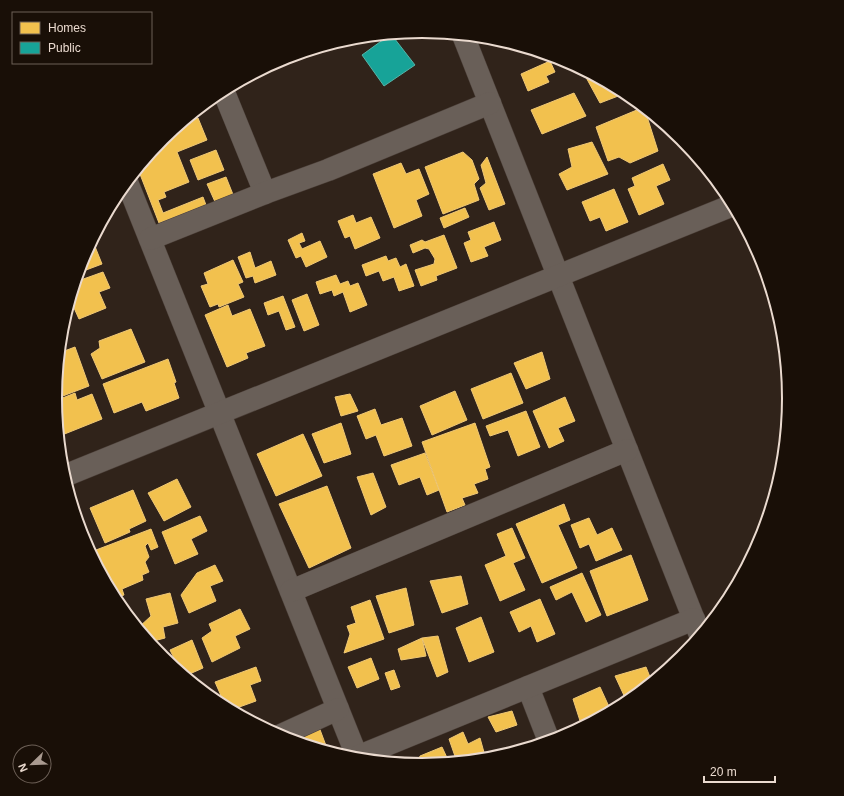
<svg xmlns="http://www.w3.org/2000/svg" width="844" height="796" viewBox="0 0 844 796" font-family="Arial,sans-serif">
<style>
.homes{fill:#f2c14e;stroke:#f0c875}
.public{fill:#17a398;stroke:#56b4a8}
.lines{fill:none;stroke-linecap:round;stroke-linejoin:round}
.minor-casing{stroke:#4a3e37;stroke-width:23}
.minor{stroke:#695f58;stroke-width:22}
.rim{fill:none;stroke:#eadacf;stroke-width:2}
</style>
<rect width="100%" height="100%" fill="#30231a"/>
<!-- homes -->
<g class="homes">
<polygon points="550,61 555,72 546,76 549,82 528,91 521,74"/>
<polygon points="582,70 626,93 600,103"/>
<polygon points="574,93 586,116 542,134 531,110"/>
<polygon points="644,107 658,151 630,163 619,157 608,161 596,127"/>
<polygon points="198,118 207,140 177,152 189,182 164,192 166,197 158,200 163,213 203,197 206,205 159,223 138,169 163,138 178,126"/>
<polygon points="592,142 608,174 567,190 559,174 572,167 568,149"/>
<polygon points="216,150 224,170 198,180 190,160"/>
<polygon points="463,152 472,160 479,179 474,184 479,200 443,214 425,167"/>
<polygon points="487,157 505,204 489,210 480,188 486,183 481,165"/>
<polygon points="401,163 406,174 419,169 429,194 416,200 422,216 394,228 373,174"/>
<polygon points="663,164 670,180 656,186 664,204 639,215 628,189 635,186 632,178"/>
<polygon points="226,177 234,197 216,204 207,184"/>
<polygon points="614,189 628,222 606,231 600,217 590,221 582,202"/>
<polygon points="465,208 469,217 444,228 440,218"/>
<polygon points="353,215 356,223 371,217 380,238 355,249 350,236 345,238 338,221"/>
<polygon points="494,222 501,240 484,247 488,256 471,262 464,243 471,240 468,232"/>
<polygon points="302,233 305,241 299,243 302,249 320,241 327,257 306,267 301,256 296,258 288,240"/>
<polygon points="444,235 457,268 436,276 437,280 421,286 415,270 434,264 435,259 429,249 425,248 413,253 410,245 422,240 425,242"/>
<polygon points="94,244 102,264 78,273 83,257 89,246"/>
<polygon points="250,252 255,268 271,261 276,275 255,283 253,276 246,278 238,257"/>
<polygon points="386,256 388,261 396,258 400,267 406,264 414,286 399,291 394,277 383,281 379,271 366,276 362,265"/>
<polygon points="233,260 243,282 238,284 244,297 219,307 218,304 210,307 201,286 208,284 204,273"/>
<polygon points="103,272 110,288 99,292 106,308 79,319 70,299 75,282"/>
<polygon points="336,275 340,284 348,281 350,286 358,283 367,305 350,312 343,292 334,296 332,290 320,294 316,282"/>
<polygon points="307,294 319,325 304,331 292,300"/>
<polygon points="283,296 295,327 286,330 279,311 268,315 264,303"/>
<polygon points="228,305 232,316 250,309 265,346 246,353 248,358 227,367 205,315"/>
<polygon points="64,319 68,329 62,331 62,326"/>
<polygon points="131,329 145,362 102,379 91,354 100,348 99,341"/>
<polygon points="75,347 89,386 55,399 59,353"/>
<polygon points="542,352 550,379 526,389 514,363"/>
<polygon points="168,359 176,382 174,383 179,398 146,411 142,402 114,413 103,384"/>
<polygon points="511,373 523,403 483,419 471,389"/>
<polygon points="455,391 467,420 432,435 420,406"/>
<polygon points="75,393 77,400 92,394 102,419 62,435 58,423 55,401"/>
<polygon points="350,394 358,411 341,416 335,397"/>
<polygon points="565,397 575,421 558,428 564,441 549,448 533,411"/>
<polygon points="375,409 381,425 402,418 412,446 384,456 376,435 366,439 357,416"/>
<polygon points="526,411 540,447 518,456 508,430 490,436 486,426"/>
<polygon points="341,423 351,454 324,463 312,434"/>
<polygon points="475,423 490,467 485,469 488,479 474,484 478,493 462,498 465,505 447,512 422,442"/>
<polygon points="303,434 322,476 276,496 257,454"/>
<polygon points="425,453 439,490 427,495 420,477 399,485 391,465"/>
<polygon points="373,473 386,507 371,515 357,477"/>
<polygon points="177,479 191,507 164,521 148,493"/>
<polygon points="327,486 351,548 309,568 279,504"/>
<polygon points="133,490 146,521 129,529 130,532 105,543 90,508"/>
<polygon points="564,504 570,520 558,525 577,568 542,583 516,524"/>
<polygon points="200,516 207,531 191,539 198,554 175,564 162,532"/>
<polygon points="589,518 597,535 612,528 622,550 596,561 589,544 580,548 571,525"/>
<polygon points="512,528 525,558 513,563 525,590 500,601 485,565 506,556 497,534"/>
<polygon points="151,529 158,547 151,550 148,543 145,546 149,557 145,562 149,572 142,575 143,580 122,589 124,595 115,598 96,550"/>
<polygon points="631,555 648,600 607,616 590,571"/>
<polygon points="215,565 223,581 210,586 216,601 189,613 181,595 197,573"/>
<polygon points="582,573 601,615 586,622 572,592 556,600 550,587"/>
<polygon points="461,576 468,604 442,613 430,581"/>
<polygon points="406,588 414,625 389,633 376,596"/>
<polygon points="170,593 178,623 163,627 165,638 150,642 138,628 151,616 146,599"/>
<polygon points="540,599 555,634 537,642 531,626 519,632 510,612"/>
<polygon points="370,600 384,639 344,653 350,634 347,626 356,623 351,607"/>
<polygon points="240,609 250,629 235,636 240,648 212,662 202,638 212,631 209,624"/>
<polygon points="481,617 494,652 469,662 456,628"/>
<polygon points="438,636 448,672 437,677 422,638"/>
<polygon points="422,638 426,656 401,660 398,649"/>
<polygon points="192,640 203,668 185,676 186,677 170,664 175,660 170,650"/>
<polygon points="371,658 379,679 357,688 348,667"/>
<polygon points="256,667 261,681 250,685 256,701 231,710 226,707 215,682"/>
<polygon points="646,667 652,682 627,702 615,676"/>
<polygon points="394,670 400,687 391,690 385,673"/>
<polygon points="205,686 209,696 200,688"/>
<polygon points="600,687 611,711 582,727 573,699"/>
<polygon points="512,711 517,725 496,732 488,717"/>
<polygon points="319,727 328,751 302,743 299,735"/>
<polygon points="463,732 468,744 480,738 485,756 475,760 457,762 449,739"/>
<polygon points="442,747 449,762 417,765 420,756"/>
</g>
<!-- public -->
<polygon class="public" points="391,34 415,65 384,86 362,55"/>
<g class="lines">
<!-- minor casing -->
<g class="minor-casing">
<g id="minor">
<polyline points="463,35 700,635"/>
<polyline points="223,90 265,193"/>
<polyline points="127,182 358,759"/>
<polyline points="150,239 265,193 328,170 490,103"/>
<polyline points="64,476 733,205"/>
<polyline points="291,591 627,450"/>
<polyline points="528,687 549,741"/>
<polyline points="279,736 338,709"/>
<polyline points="357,757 694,619"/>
</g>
</g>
<!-- minor -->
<use href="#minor" class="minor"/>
</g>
<!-- crop -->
<path d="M0 0H844V796H0ZM62 398a360 360 0 1 1 720 0a360 360 0 1 1-720 0Z" fill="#190f07" fill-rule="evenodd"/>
<path class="rim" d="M62 398a360 360 0 1 1 720 0a360 360 0 1 1-720 0Z"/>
<!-- legend -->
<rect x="12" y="12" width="140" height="52" fill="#190f07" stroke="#6d6057"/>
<rect x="20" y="22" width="20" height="12" fill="#f2c14e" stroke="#6d6057"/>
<text x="48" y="32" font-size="12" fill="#eadacf">Homes</text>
<rect x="20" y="42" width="20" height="12" fill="#17a398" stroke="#6d6057"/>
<text x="48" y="52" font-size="12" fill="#eadacf">Public</text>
<!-- north arrow -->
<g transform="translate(32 764) rotate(247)"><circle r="19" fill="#190f07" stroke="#6d6057"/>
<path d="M0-3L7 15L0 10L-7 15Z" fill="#a99a90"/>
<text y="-6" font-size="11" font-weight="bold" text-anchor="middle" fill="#eadacf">N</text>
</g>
<!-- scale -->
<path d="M704 776v6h71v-6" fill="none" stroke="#eadacf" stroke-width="2"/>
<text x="710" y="776" font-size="12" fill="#eadacf" stroke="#190f07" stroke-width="3" paint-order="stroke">20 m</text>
</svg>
